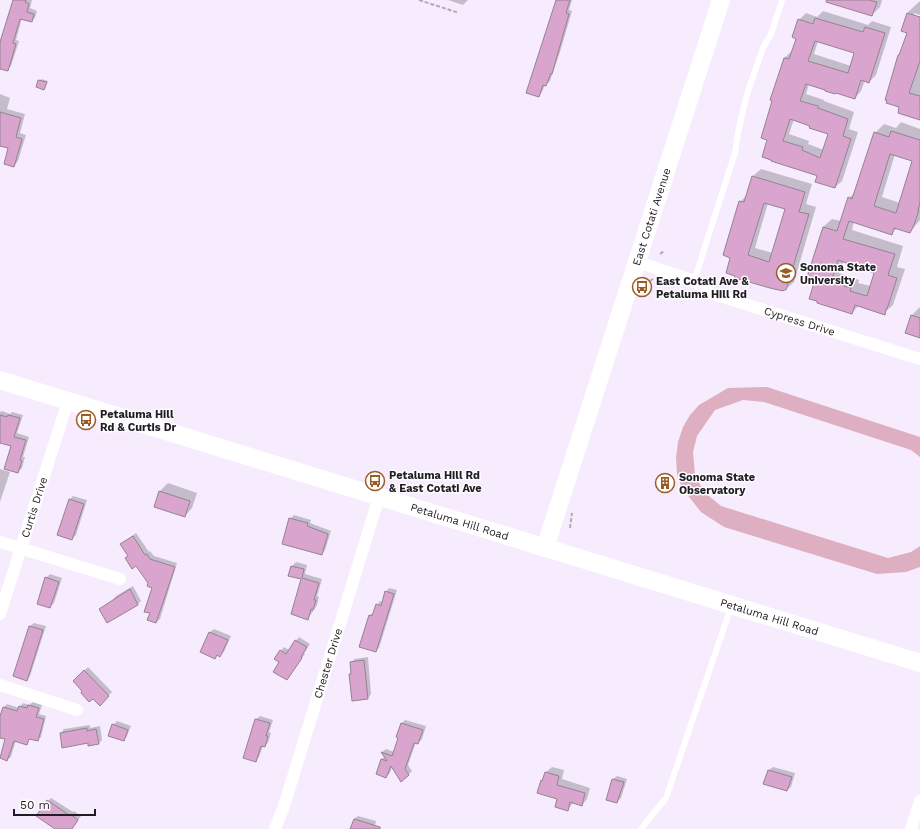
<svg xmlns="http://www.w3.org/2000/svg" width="920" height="829" viewBox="0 0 920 829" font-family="'Work Sans',sans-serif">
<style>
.green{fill:#deafc0}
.shadow{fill:#0003;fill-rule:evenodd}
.building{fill:#d9a5cf;stroke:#958291;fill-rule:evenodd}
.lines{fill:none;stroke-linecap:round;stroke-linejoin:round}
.path{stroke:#b2aab7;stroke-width:2;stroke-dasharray:4 2;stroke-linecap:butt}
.service{stroke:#fff;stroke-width:6}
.minor{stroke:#fff;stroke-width:12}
.secondary{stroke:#fff;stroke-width:18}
.labels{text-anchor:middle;stroke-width:3;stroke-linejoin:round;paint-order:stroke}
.street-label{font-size:11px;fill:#211d24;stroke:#fdfdfd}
.poi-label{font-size:11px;font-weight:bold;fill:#211d24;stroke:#fdfdfd;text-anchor:start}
</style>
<rect width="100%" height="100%" fill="#f6ecfd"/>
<!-- green -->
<polygon class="green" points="767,387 920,437 920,457 911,450 764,402 743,400 715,410 697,436 693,452 695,475 704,492 721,506 888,558 911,552 920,546 920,567 906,572 877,574 724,527 701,512 682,488 677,474 676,458 678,442 683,427 690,415 699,405 728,388"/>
<!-- shadow -->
<g class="shadow">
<polygon points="14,0 32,0 30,8 37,11 35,18 31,21 22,18 16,40 19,41 11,66 7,70 0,67 0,40 2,38"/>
<polygon points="448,0 468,0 463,5"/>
<polygon points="557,0 572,0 569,10 572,11 560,52 550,81 545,85 542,92 539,96"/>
<polygon points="824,0 882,0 880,7 872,15"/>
<polygon points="920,1 920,15 914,13 914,15 920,17 920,119 899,112 908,33 902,31 908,12"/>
<path d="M 823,11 L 868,25 L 872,21 L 891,27 L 876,75 L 869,82 L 865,80 L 861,91 L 855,98 L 809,84 L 806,94 L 824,100 L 824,101 L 854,112 L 849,129 L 858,132 L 842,181 L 835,187 L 768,139 L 784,58 L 791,52 L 793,52 L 797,38 L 799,20 L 806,13 L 817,17 ZM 818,41 L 855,53 L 851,66 L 814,54 ZM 794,119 L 811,125 L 829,133 L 824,150 L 808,144 L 809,141 L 789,134 Z"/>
<polygon points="41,79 48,81 44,89 37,87"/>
<polygon points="0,94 10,98 7,109 25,114 20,133 26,135 18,161 14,166 10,148 0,145"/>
<path d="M 901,122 L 920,129 L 920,220 L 910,232 L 897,228 L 892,233 L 854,221 L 852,230 L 903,246 L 897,267 L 905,269 L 893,305 L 884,313 L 859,305 L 852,313 L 815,282 L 823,227 L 832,219 L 841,221 L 849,198 L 856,191 L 875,133 L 884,124 L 896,128 ZM 895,154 L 913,160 L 900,203 L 882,197 ZM 844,261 L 875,272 L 871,286 L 858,283 L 859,280 L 839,273 Z"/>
<path d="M 761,169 L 812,184 L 806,204 L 816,207 L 794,282 L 786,289 L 732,257 L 740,202 L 748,194 L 753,176 ZM 768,203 L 786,209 L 773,253 L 755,248 Z"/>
<polygon points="920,307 920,337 906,333 912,315"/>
<polygon points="2,411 10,414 12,412 23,415 17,433 29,437 23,457 25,457 22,468 18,472 12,446 0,442 0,412"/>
<polygon points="0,469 10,472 0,502"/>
<polygon points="168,483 197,493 192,508 185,516 155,506 160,491"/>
<polygon points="73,496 87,500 76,535 72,539 58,535 70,499"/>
<polygon points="294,515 311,520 310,523 331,531 325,550 322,554 290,519"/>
<polygon points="136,533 149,552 150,551 154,556 177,563 160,619 156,622 151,613 154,587 149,583 121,544"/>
<polygon points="296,562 307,565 305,574 322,579 317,596 319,597 317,605 308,619 303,579 290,575 292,566"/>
<polygon points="50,574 62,578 54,603 50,607 46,578"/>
<polygon points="133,586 141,601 138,604 107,621 100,609 113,600 116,596"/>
<polygon points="389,588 397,590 379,648 375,651 370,615 374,612 377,605 380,601 383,602 386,592"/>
<polygon points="34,623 46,626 30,676 27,679 15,676 30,626"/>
<polygon points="214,629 231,636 224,652 220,655 218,654 215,657 210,632"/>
<polygon points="299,637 310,644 304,653 305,654 287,679 281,662 275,658 284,647 289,650"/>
<polygon points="368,657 371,694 368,698 350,674 352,672 351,662 355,659"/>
<polygon points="88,667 112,692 100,704 84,691 74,681"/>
<polygon points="33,702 42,705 39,714 46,716 41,737 37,740 30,738 26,744 16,740 11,757 7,760 7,739 0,737 0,719 3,708 7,704 19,708 23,703 29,705"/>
<polygon points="260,716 273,720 269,732 271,733 268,743 264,746 263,746 259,757 255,761 256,719"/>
<polygon points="405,720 426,726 422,739 418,743 416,742 408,765 412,771 402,781 392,766 390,773 386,777 377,773 382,759 385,756 382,752 386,749 394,752 400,737 402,723"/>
<polygon points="117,721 131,726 127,736 124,740 113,725"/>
<polygon points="90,725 90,728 100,726 102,740 99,743 88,742 61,733 64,729"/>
<polygon points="552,767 564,770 562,779 590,788 587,799 582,805 574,802 568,809 559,798 542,781 544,778 546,772"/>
<polygon points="773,767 795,773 791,787 787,790 769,770"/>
<polygon points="617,776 627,779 621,798 617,802 613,779"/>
<polygon points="51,798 73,812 74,811 81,816 72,829 57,829 48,801"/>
<polygon points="358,816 376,821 374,829 351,829 354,819"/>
</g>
<!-- building -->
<g class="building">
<polygon points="13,0 26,0 25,2 29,4 27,12 34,14 32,22 20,19 13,43 16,44 8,71 0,69 0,42"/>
<polygon points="556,0 570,0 566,13 569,14 552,74 551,73 546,86 543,85 539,97 526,93"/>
<polygon points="827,0 869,0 877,2 872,16 826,2"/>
<polygon points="907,13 920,17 920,61 909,93 920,96 920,120 898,113 899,107 886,103 887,100 885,100 898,55 899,55 907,33 901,31"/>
<path d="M 815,18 L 863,32 L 865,27 L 885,33 L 869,83 L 861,80 L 855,99 L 836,93 L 835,94 L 825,91 L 825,90 L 806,84 L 800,101 L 818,106 L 818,108 L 848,119 L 843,136 L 851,139 L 835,188 L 815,182 L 817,176 L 815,175 L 771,161 L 771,160 L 762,157 L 767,140 L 761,138 L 772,101 L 770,100 L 784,58 L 789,59 L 796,39 L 792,37 L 798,19 L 813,24 ZM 815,41 L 854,53 L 848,73 L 808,61 ZM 790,119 L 810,126 L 809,128 L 828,134 L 820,158 L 802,150 L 803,147 L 783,141 Z"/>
<polygon points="38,80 47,82 44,90 36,87"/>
<polygon points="0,112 21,118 16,137 22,139 14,167 4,164 8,148 0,146"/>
<path d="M 891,131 L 920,140 L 920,203 L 918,210 L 919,210 L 914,225 L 910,233 L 894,228 L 892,235 L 849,221 L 843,239 L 895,254 L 888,275 L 897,278 L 887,309 L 886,309 L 885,315 L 855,305 L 852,314 L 817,303 L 817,301 L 809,299 L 814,283 L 806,280 L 823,227 L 837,231 L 848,197 L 852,199 L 874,132 L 889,137 ZM 890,154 L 912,161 L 896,213 L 874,206 ZM 838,260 L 874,273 L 867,296 L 850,291 L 851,288 L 831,282 Z"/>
<path d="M 752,176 L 805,192 L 799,212 L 809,214 L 786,290 L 784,290 L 783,291 L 770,288 L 735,278 L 735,276 L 726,273 L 730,258 L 723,255 L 739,201 L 744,202 ZM 764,203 L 785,209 L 769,262 L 748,255 Z"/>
<polygon points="911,315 920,318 920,338 905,333"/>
<polygon points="0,415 7,417 8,415 20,418 14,437 26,440 20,460 22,461 18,473 4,469 11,446 0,443"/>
<polygon points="159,491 190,501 185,517 154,507"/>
<polygon points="69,499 84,504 72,540 57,535"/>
<polygon points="289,518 308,523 307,526 328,534 322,555 282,544"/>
<polygon points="133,536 145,555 147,554 150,559 175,567 156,623 147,620 150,613 144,612 152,588 147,586 148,583 136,566 132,569 125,558 128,556 120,544"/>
<polygon points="291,566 304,569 302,578 319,583 314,600 316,600 313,610 311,609 308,620 291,614 301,579 288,576"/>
<polygon points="45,577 59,582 50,608 37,604"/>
<polygon points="130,589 138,605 107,623 99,609"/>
<polygon points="385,591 394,594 376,652 359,647 369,615 372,616 376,604 381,606"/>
<polygon points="29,626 43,630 27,681 13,676"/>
<polygon points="209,632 228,640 220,657 217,655 215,659 200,652"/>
<polygon points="295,640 307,647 301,657 302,658 287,680 273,672 279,662 274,659 280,650 286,654"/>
<polygon points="364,660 368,699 352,701 349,674 351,674 350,662"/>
<polygon points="84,670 109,696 100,706 93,699 89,702 81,693 82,691 73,681"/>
<polygon points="28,705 39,708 36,717 44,719 38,741 29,739 27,745 14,741 7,761 0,758 5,739 0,738 0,716 3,707 17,711 19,706 27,708"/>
<polygon points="255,719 270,723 266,736 268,736 265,747 261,746 256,762 243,758"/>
<polygon points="401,723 423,730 418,744 414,743 405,769 409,775 401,782 391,766 386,778 376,774 381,759 387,761 381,752 392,756 398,738 396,737"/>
<polygon points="112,724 128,730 124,741 108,736"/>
<polygon points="87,728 87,731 96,729 99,744 88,746 88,743 62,748 60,733"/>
<polygon points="768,770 792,777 787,791 763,784"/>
<polygon points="545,772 559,776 557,785 585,793 582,806 570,802 568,811 555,807 557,799 537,793 541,780 542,781"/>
<polygon points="612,779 624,782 617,803 606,800"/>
<polygon points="47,800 69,815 70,814 78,820 72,829 55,829 36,816"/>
<polygon points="354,819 380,827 380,829 350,829"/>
</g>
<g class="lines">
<!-- path -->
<g class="path">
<polyline points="419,0 459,13"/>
<polyline points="660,254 664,251"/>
<polyline points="645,284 653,279"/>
<polyline points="570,528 572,513"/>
</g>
<!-- service -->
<g class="service">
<polyline points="694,281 735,153 738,132 747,94 763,48 771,34 782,0"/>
<polyline points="641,829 666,798 731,607"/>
</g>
<!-- minor -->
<g class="minor">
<path id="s1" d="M 638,262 L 694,281 L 710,293 L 920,359"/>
<polyline points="0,542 120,579"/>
<path id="s2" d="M 0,614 L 68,401"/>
<polyline points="0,685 77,710"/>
<path id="s3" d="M 275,829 L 284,806 L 379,497"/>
<polyline points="911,829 920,801"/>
</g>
<!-- secondary -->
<g class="secondary">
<path id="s4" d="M 0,380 L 920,663"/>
<path id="s5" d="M 545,548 L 721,0"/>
</g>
</g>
<!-- icons -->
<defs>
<g id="university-ring" transform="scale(1)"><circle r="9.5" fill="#fdfdfd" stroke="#9a5c22" stroke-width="1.5"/><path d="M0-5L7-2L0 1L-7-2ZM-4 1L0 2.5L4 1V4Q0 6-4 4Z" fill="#9a5c22"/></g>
<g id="bus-ring" transform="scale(1)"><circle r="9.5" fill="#fdfdfd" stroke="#9a5c22" stroke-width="1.5"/><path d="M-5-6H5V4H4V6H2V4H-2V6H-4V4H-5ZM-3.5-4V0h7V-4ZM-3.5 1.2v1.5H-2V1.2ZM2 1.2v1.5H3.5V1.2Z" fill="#9a5c22"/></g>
<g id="building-ring" transform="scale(1)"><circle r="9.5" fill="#fdfdfd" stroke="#9a5c22" stroke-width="1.5"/><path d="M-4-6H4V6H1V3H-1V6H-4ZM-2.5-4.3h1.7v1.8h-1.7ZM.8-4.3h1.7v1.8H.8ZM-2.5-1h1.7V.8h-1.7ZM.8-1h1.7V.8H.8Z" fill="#9a5c22"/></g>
</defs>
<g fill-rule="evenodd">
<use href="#university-ring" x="786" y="273"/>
<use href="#bus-ring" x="642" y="287"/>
<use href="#bus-ring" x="86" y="420"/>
<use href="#bus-ring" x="375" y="481"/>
<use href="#building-ring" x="665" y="483"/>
</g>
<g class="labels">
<!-- street labels -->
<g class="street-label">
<text dy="4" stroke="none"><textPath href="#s5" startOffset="348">East Cotati Avenue</textPath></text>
<text dy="4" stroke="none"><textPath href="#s1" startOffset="173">Cypress Drive</textPath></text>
<text dy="4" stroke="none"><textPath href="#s2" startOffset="112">Curtis Drive</textPath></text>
<text dy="4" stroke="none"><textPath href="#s4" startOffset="481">Petaluma Hill Road</textPath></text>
<text dy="4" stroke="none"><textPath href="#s4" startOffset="805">Petaluma Hill Road</textPath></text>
<text dy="4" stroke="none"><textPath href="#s3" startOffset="174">Chester Drive</textPath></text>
</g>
<!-- poi labels -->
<g class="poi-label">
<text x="800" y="271">Sonoma State<tspan x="800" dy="13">University</tspan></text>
<text x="656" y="285">East Cotati Ave &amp;<tspan x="656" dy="13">Petaluma Hill Rd</tspan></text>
<text x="100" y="418">Petaluma Hill<tspan x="100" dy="13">Rd &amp; Curtis Dr</tspan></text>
<text x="389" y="479">Petaluma Hill Rd<tspan x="389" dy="13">&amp; East Cotati Ave</tspan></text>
<text x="679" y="481">Sonoma State<tspan x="679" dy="13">Observatory</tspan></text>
</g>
</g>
<!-- scale -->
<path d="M14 809v6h81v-6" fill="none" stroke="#211d24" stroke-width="2"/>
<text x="20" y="809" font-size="12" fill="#211d24" stroke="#fdfdfd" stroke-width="3" paint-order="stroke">50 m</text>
</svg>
